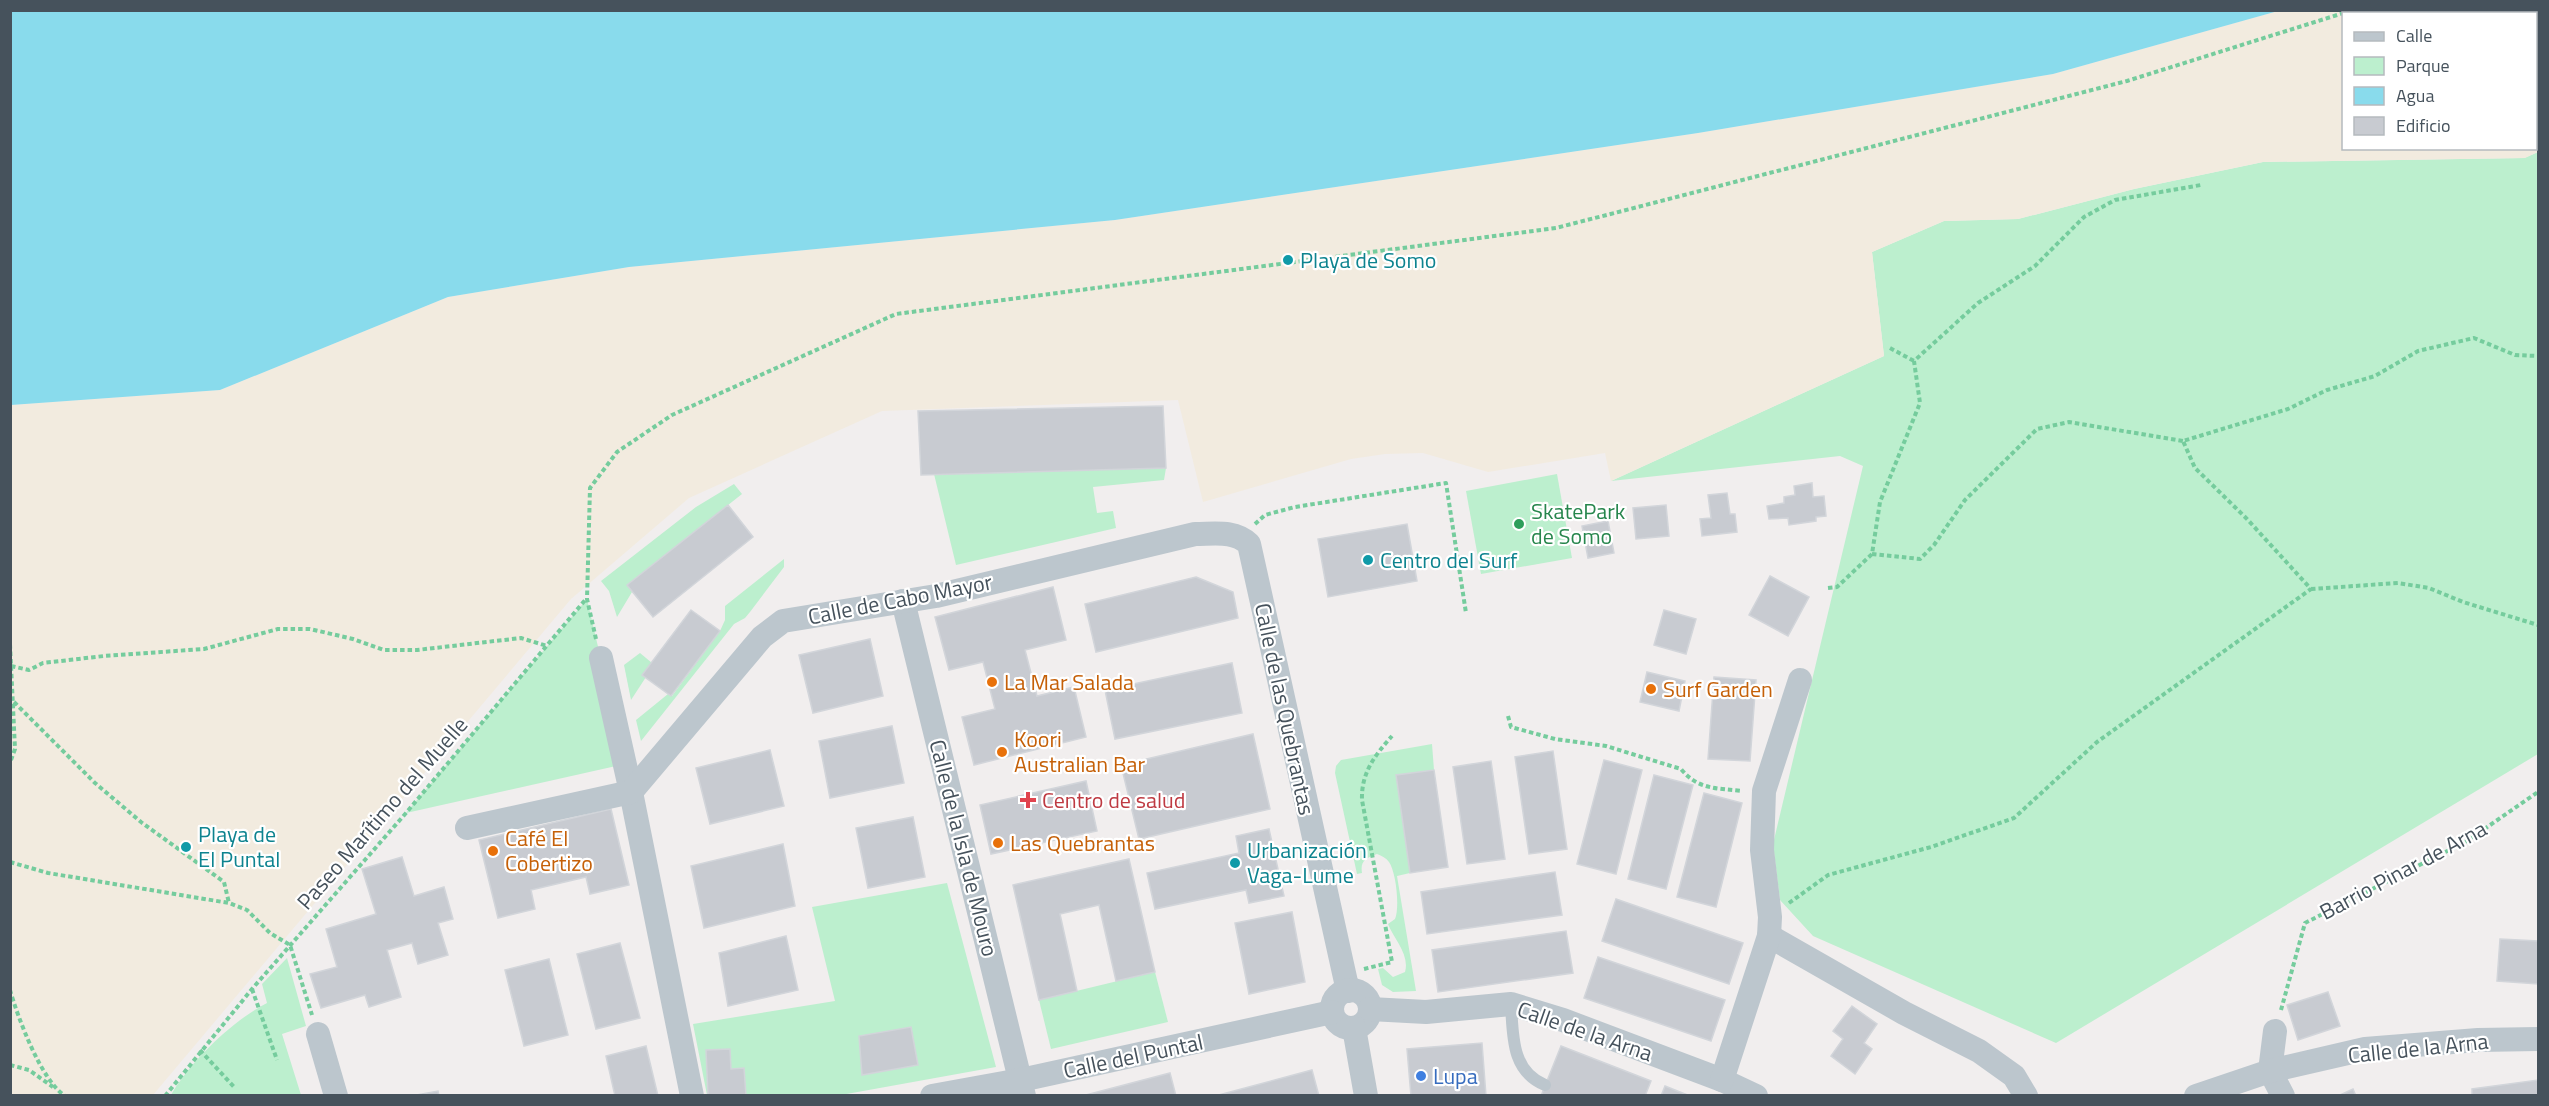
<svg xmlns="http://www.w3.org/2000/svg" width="2549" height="1106" viewBox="0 0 2549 1106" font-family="'Titillium Web',sans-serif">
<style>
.green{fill:#bcefce}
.sand{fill:#f2ebdf;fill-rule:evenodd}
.water{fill:#89dbec}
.building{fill:#c8cbd1;stroke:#d2d5da;stroke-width:1.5}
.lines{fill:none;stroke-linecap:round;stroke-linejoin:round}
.path{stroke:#75cc9d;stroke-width:4;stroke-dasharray:4.5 3;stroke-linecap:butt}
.lane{stroke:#bcc6cd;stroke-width:12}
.street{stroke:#bcc6cd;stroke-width:24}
.culture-dot{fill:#0f9aa8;stroke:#fff;stroke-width:2}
.leisure-dot{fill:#2e9e5b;stroke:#fff;stroke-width:2}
.food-dot{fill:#e8710a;stroke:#fff;stroke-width:2}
.health-dot{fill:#e0444e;stroke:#fff;stroke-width:2}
.shop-dot{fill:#3f7fe0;stroke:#fff;stroke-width:2}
.labels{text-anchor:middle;stroke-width:4.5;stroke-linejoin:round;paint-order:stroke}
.culture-label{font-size:22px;fill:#0d838f;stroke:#fff;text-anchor:start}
.leisure-label{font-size:22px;fill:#27864d;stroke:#fff;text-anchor:start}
.street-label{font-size:22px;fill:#46525c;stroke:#fff}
.food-label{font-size:22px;fill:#c56008;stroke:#fff;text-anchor:start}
.health-label{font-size:22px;fill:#be3a42;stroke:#fff;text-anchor:start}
.shop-label{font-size:22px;fill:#366cbe;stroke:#fff;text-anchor:start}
</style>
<rect width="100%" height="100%" fill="#f1eeee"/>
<!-- green -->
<g class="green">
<polygon points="2538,152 2538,754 2056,1043 1813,936 1780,900 1773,844 1863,466 1840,456 1611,481 1884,356 1872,252 1944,221 2018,219 2134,189 2263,162 2524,158"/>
<polygon points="1166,468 1164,480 1093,487 1097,513 1113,511 1116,528 956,565 934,474"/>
<polygon points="1557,474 1572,558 1481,574 1466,491"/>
<polygon points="734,484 742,494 627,585 632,592 617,617 609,591 601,581 696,507"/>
<polygon points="784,559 784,567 750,612 745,618 734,624 641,741 636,720 668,694 672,696 720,631 725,620 725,606"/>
<polygon points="587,599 625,764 406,813"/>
<polygon points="640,653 652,663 646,677 631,700 624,665"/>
<path d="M 1432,744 L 1434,770 L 1396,775 L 1410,873 L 1397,876 L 1416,991 L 1393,992 L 1382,985 L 1378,969 L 1383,968 L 1393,977 L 1405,972 C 1410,955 1394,939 1388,924 L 1395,919 C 1400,907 1396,872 1389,862 C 1386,858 1382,856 1377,854 C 1366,858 1360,861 1362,873 L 1357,874 L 1335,773 L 1336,766 L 1341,760 Z"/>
<polygon points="947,883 996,1067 841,1095 707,1095 693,1024 835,1001 812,907"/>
<path d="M 287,958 L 306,1026 L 282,1034 L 301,1095 L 171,1095 C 190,1062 233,1020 267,1003 L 262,984 Z"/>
<polygon points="1155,972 1168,1022 1051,1049 1039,1000"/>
</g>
<!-- sand -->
<path class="sand" d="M 2278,11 L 2538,11 L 2538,152 L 2525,158 L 2263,162 L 2134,189 L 2018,219 L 1944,221 L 1872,252 L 1884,356 L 1611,481 L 1605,453 L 1488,472 L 1423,453 L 1385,454 L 1351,459 L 1203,502 L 1178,400 L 882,411 L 689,498 L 571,599 L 153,1095 L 11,1096 L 11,405 L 220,390 L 448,297 L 629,267 L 1115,220 L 1698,133 L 2053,74 ZM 2344,14 L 2536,14 L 2536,148 L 2344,148 Z"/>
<!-- water -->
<polygon class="water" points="11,10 2278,10 2278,11 2053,74 1698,133 1115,220 629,267 448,297 220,390 11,405"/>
<!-- building -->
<g class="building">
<polygon points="1163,406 1166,468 921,475 918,411"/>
<polygon points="1812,483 1813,497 1824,496 1826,516 1816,517 1816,521 1789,525 1788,518 1769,519 1767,506 1784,503 1784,497 1795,495 1794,486"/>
<polygon points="1727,493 1730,514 1735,514 1737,532 1702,536 1700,519 1711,518 1708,495"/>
<polygon points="728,505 753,537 653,617 627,585"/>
<polygon points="1666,505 1669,536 1636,539 1633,508"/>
<polygon points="1608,521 1614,553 1588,558 1582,526"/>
<polygon points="1407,524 1417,581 1328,597 1318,539"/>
<polygon points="1770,576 1809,597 1788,636 1749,615"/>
<polygon points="1196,577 1233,592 1238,618 1096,652 1085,604"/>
<polygon points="1053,587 1066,640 1025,650 1037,696 1074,687 1086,737 974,765 962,717 995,709 983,662 949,670 935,617"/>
<polygon points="691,610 720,631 671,696 642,675"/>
<polygon points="1664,610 1696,619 1686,654 1654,645"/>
<polygon points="870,639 883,696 813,713 799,655"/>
<polygon points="1232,663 1242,713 1115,739 1105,690"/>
<polygon points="1647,672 1685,681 1679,711 1640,702"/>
<polygon points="1714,677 1756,680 1750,761 1708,759"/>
<polygon points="892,726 904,783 830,798 819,741"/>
<polygon points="1253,734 1270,809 1139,839 1121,765"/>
<polygon points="770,750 784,806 710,824 696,768"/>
<polygon points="1553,751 1567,849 1529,854 1515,757"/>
<polygon points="1604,760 1642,770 1616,874 1577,864"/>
<polygon points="1491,761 1505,859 1467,864 1453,767"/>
<polygon points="1434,770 1448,867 1410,873 1396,775"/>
<polygon points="1654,775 1693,785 1666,889 1628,879"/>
<polygon points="1086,781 1097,831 991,854 980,805"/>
<polygon points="1704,793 1742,803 1716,907 1677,897"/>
<polygon points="611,809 629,885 590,894 586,877 531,890 535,909 498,918 479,840"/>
<polygon points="913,817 925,877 868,888 856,828"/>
<polygon points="1269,829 1284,896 1249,903 1246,890 1155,909 1147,873 1239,853 1236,836"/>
<polygon points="783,844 795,906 704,928 691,866"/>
<polygon points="402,857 414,896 444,887 453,919 438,923 448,955 418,964 412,943 387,950 401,997 369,1007 365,995 321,1008 310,974 337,967 326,929 376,914 362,869"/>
<polygon points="1129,859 1155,972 1116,981 1099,905 1060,914 1077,991 1039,1000 1013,885"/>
<polygon points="1555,872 1562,915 1427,934 1421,892"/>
<polygon points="1616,899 1743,943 1729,984 1602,941"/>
<polygon points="1292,912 1305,982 1249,994 1235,923"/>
<polygon points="1566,931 1573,973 1438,992 1432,950"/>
<polygon points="786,936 798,990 728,1006 719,953"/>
<polygon points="2500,939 2538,941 2538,984 2497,981"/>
<polygon points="620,943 640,1018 596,1029 577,954"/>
<polygon points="1598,957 1725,1000 1711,1041 1584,998"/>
<polygon points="549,959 568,1035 524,1046 505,970"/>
<polygon points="2328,992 2340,1026 2298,1040 2287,1005"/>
<polygon points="1852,1006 1877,1024 1864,1043 1872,1049 1855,1074 1831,1056 1843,1039 1833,1031"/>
<polygon points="911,1027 918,1065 862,1075 859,1036"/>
<polygon points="1482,1043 1486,1096 1411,1096 1407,1049"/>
<polygon points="646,1046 658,1096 615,1096 606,1056"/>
<polygon points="1561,1046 1651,1081 1645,1096 1541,1096"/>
<polygon points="730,1049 731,1069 744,1068 746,1096 708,1096 706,1050"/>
<polygon points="1312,1070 1319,1096 1215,1096"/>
<polygon points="1170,1073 1176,1096 1082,1096"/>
<polygon points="2538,1080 2538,1096 2472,1096 2472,1089"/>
<polygon points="1665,1086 1690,1096 1661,1096"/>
<polygon points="2353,1089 2356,1096 2338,1096"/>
<polygon points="438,1091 439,1096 411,1096"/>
</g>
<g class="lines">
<!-- path -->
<g class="path">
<polyline points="1890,348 1914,361"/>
<polyline points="1255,524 1265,515 1295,507 1446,483 1466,613"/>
<polyline points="1872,554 1920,559 1934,545 1965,500 2037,429 2069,422 2183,441"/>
<polyline points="1828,588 1837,587 1872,554 1880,502 1920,403 1914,361 1978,303 2035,266 2084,217 2115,200 2201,185"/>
<polyline points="2311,589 2398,583 2429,588 2463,602 2538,625"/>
<polyline points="596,639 587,599 590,488 617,452 672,415 896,314 1556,228 2127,81 2353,10"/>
<polyline points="10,644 15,749 10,763"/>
<polyline points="11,666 29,670 43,663 104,656 204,649 278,629 310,629 353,639 384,650 417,650 521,638 547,646"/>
<polyline points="14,702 95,783 141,822 224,882 229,903"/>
<path d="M 1508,716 L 1511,727 L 1555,739 L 1606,746 L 1681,769 C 1698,790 1717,788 1742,791"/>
<polyline points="10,862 48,873 229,903 247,910 270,933 290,945 312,1015"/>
<polyline points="1789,903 1828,875 1931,847 2014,818 2097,742 2311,589 2247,519 2195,468 2183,441 2288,409 2327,390 2375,376 2418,351 2474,338 2515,355 2538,356"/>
<path d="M 1364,969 L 1392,962 L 1362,800 C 1361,773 1375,755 1392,736"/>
<polyline points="252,989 277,1060"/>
<path d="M 10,990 C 18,1018 41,1080 65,1096"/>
<polyline points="2281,1010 2305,923 2467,841 2538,792"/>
<polyline points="200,1050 234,1087"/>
<polyline points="10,1065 29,1070 53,1087"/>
<polyline points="165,1096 252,989 406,813 586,599"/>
</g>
<!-- lane -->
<path class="lane" d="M 1511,1004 C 1513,1035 1511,1071 1545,1085"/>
<!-- street -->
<g class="street">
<polyline points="903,601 1024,1096"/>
<polyline points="601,658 631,792 692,1096"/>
<path d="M 467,828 L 631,792 L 762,637 L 783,621 L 936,596 L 1195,534 C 1215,534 1234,530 1249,544 L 1348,991"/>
<polyline points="1769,936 1904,1013 1979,1051 2014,1076 2026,1096"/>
<circle cx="1351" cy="1009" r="19"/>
<polyline points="1370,1009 1426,1012 1511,1004 1563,1020 1722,1080 1756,1096"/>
<polyline points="1354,1028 1366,1096"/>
<polyline points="2275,1031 2270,1071 2283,1096"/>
<polyline points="318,1034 336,1096"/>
<polyline points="1722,1080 1769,936 1770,917 1762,850 1764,791 1800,680"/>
<polyline points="932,1096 1021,1080 1332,1012"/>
<polyline points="2196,1096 2270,1071 2365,1049 2478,1040 2538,1039"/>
</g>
</g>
<!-- markers -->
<g class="culture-dot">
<circle cx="1288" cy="260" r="6"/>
<circle cx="1368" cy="560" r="6"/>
<circle cx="186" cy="847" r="6"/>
<circle cx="1235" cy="863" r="6"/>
</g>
<circle class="leisure-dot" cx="1519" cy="524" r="6"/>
<g class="food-dot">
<circle cx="992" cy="682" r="6"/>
<circle cx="1651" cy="689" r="6"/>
<circle cx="1002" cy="752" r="6"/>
<circle cx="998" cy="843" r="6"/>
<circle cx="493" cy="851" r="6"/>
</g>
<path class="health-dot" d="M1025 791h6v6h6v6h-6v6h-6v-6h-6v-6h6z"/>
<circle class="shop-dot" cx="1421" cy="1076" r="6"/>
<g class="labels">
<!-- culture labels -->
<g class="culture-label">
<text x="1300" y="268">Playa de Somo</text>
<text x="1380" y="568">Centro del Surf</text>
<text x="198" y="842">Playa de<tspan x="198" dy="25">El Puntal</tspan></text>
<text x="1247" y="858">Urbanización<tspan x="1247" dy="25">Vaga-Lume</tspan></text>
</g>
<!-- leisure labels -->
<g class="leisure-label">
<text x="1531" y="519">SkatePark<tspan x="1531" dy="25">de Somo</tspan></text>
</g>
<!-- street labels -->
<g class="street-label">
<text transform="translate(900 599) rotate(-11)" y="8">Calle de Cabo Mayor</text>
<text transform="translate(1285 709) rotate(78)" y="8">Calle de las Quebrantas</text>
<text transform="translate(382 813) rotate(-49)" y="8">Paseo Marítimo del Muelle</text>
<text transform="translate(964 848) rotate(76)" y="8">Calle de la Isla de Mouro</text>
<text transform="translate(2403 870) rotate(-28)" y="8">Barrio Pinar de Arna</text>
<text transform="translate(1585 1031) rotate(19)" y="8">Calle de la Arna</text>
<text transform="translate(2418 1048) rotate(-6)" y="8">Calle de la Arna</text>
<text transform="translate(1133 1056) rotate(-12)" y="8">Calle del Puntal</text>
</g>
<!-- food labels -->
<g class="food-label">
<text x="1004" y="690">La Mar Salada</text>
<text x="1663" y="697">Surf Garden</text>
<text x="1014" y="747">Koori<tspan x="1014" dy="25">Australian Bar</tspan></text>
<text x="505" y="846">Café El<tspan x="505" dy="25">Cobertizo</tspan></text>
<text x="1010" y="851">Las Quebrantas</text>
</g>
<!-- health labels -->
<g class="health-label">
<text x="1042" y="808">Centro de salud</text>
</g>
<!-- shop labels -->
<g class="shop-label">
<text x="1433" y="1084">Lupa</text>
</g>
</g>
<!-- border -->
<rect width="2549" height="1106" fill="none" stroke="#46525c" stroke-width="24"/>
<!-- legend -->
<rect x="2342" y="12" width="195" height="138" fill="#ffffff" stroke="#b5babe" stroke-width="1.5"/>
<rect x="2354" y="32" width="30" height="9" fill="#bcc6cd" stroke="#b5babe" stroke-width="1.5"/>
<text x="2396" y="42" font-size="18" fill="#46525c">Calle</text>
<rect x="2354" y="57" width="30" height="18" fill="#bcefce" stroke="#b5babe" stroke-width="1.5"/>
<text x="2396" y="72" font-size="18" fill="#46525c">Parque</text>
<rect x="2354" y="87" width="30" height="18" fill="#89dbec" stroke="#b5babe" stroke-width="1.5"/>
<text x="2396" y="102" font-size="18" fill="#46525c">Agua</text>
<rect x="2354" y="117" width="30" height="18" fill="#c8cbd1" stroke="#b5babe" stroke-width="1.5"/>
<text x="2396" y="132" font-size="18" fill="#46525c">Edificio</text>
</svg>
